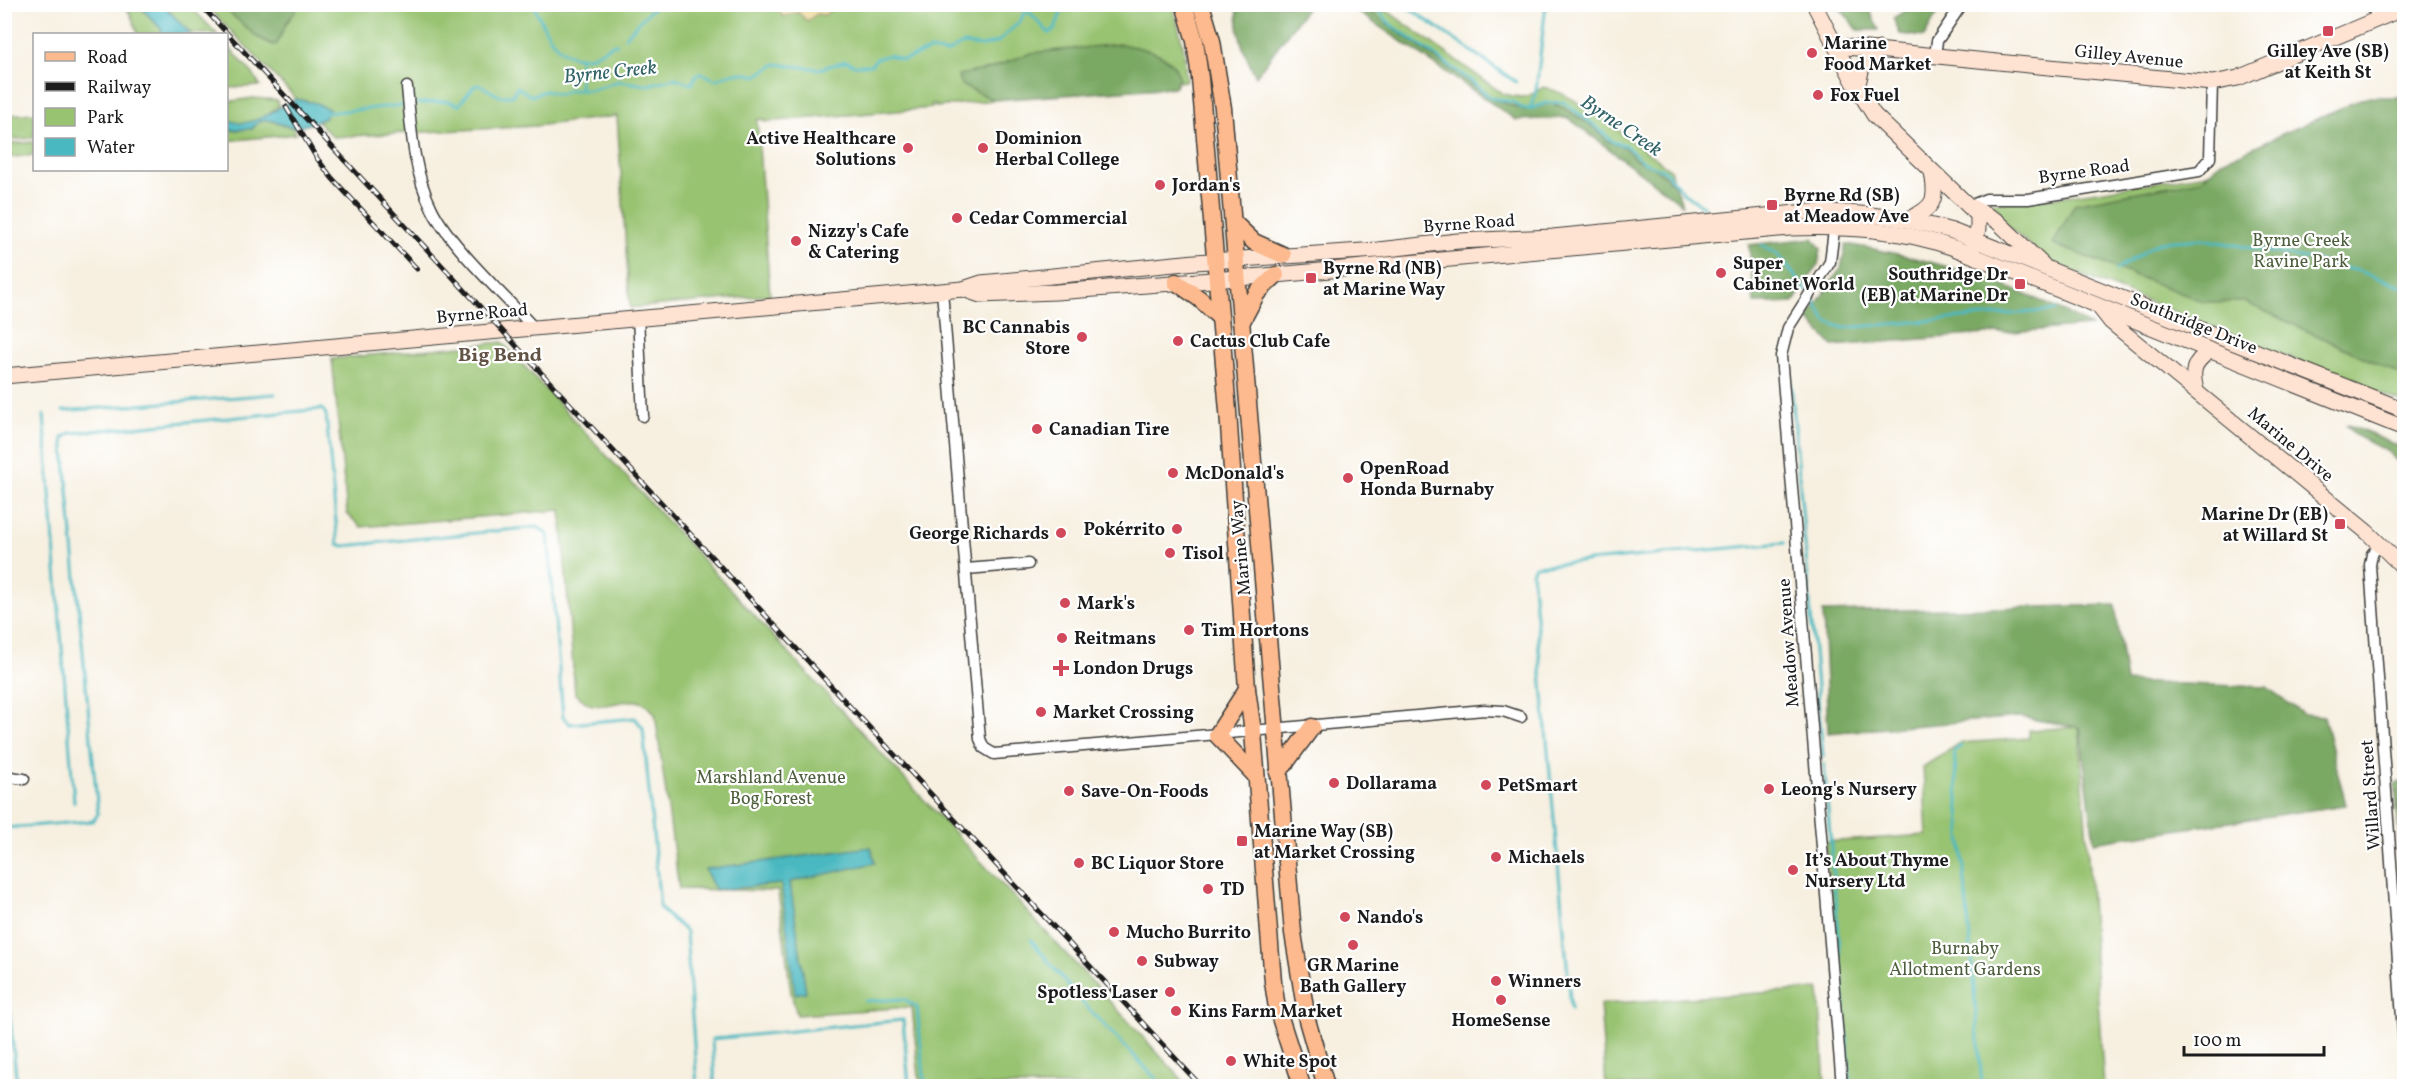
<svg xmlns="http://www.w3.org/2000/svg" width="2409" height="1091" viewBox="0 0 2409 1091" font-family="Vollkorn,serif">
<style>
.green{fill:#98c371;stroke:#5a7046;stroke-width:1.5}
.forest{fill:#7aa963;stroke:#4b6240;stroke-width:1.5}
.sand{fill:#eeda9e;stroke:#857b5d;stroke-width:1.5}
.water{fill:#49b8c0;stroke:#326a6e;stroke-width:1.5}
.lines{fill:none;stroke-linecap:round;stroke-linejoin:round}
.stream{stroke:#49b8c0;stroke-width:3}
.street-casing{stroke:#3d3c3a;stroke-width:13}
.secondary-casing{stroke:#3d3c3a;stroke-width:17}
.primary-casing{stroke:#3d3c3a;stroke-width:19}
.street{stroke:#fff;stroke-width:10}
.secondary{stroke:#fee3d2;stroke-width:15}
.primary{stroke:#fcba8e;stroke-width:16}
.rail-casing{stroke:#1c1c1c;stroke-width:5}
.rail{stroke:#fff;stroke-width:3;stroke-dasharray:9;stroke-linecap:butt}
.poi-dot{fill:#d1495b;stroke:#fff;stroke-width:2}
.labels{text-anchor:middle;stroke-width:4.5;stroke-linejoin:round;paint-order:stroke}
.poi-label{font-size:18px;font-weight:bold;fill:#1c1c1c;stroke:#fff;text-anchor:start}
.street-label{font-size:18px;fill:#1c1c1c;stroke:#fff}
.park-label{font-size:18px;fill:#4e5f3e;stroke:#fff}
.water-label{font-size:20px;font-style:italic;fill:#306266;stroke:#fff}
.neighbourhood-label{font-size:20px;font-weight:bold;fill:#625445;stroke:#fff}
</style>
<rect width="100%" height="100%" fill="#fff"/>
<filter id="ink" filterUnits="userSpaceOnUse"><feTurbulence type="fractalNoise" baseFrequency=".0167" numOctaves="2"/><feDisplacementMap in="SourceGraphic" scale="12" xChannelSelector="R" yChannelSelector="G"/><feConvolveMatrix kernelMatrix="1 2 1 2 8 2 1 2 1" color-interpolation-filters="sRGB"/></filter>
<filter id="wash" filterUnits="userSpaceOnUse"><feTurbulence type="fractalNoise" baseFrequency=".008" numOctaves="4" result="noise"/><feDisplacementMap in="SourceGraphic" scale="24" xChannelSelector="R" yChannelSelector="G"/><feGaussianBlur stdDeviation="1.35" result="paint"/><feColorMatrix in="noise" values="0 0 0 0 0 0 0 0 0 0 0 0 0 0 0 0 0 1.4 0 .05"/><feComposite in="paint" operator="in"/></filter>
<g filter="url(#wash)">
<rect width="100%" height="100%" fill="#f7f0e1"/>
<!-- green -->
<g class="green">
<polygon points="122,5 139,5 162,30 160,34 138,34 130,13"/>
<polygon points="163,5 189,5 217,34 191,34"/>
<polygon points="206,5 1173,5 1184,50 1186,81 992,98 994,100 935,107 936,104 932,104 932,108 764,122 765,119 757,120 770,295 630,308 617,116 535,126 333,137"/>
<path d="M 1360,5 L 1379,5 L 1502,93 C 1521,99 1527,99 1543,87 C 1580,95 1637,146 1670,169 L 1674,184 L 1655,167 L 1636,160 L 1624,147 L 1606,140 L 1595,128 L 1557,104 L 1524,110 L 1490,98 Z"/>
<polygon points="227,45 253,74 260,86 227,88"/>
<path d="M 253,98 L 277,100 L 279,106 C 266,117 242,131 227,118 L 226,102 Z"/>
<polygon points="2404,99 2404,403 2049,262 1986,207 1987,203 2052,198 2202,175"/>
<polygon points="34,113 34,138 5,140 5,115"/>
<polygon points="267,119 293,128 296,134 227,141 226,130 252,129 258,122"/>
<polygon points="34,142 34,155 5,158 4,144"/>
<path d="M 502,342 L 1188,1086 L 920,1086 L 912,1007 L 797,1015 L 791,993 L 778,891 L 679,889 L 655,714 C 637,688 617,709 592,705 C 587,704 580,697 575,694 L 561,510 L 361,527 L 347,514 L 332,359 Z"/>
<polygon points="2079,727 2104,1086 1846,1086 1825,842 1927,835 1923,767 1960,743 2029,738 2029,730"/>
<polygon points="1819,989 1825,1086 1606,1086 1600,1004"/>
</g>
<!-- forest -->
<g class="forest">
<polygon points="267,4 295,5 298,7 286,24 277,44 273,45 257,37 221,5 234,5 245,9"/>
<path d="M 1238,5 L 1309,5 L 1256,76 C 1244,55 1235,29 1238,5 Z"/>
<polygon points="1348,5 1360,5 1375,15 1490,98 1524,110 1551,103 1564,108 1595,128 1606,140 1624,147 1636,160 1654,167 1674,184 1683,205 1568,118 1516,120"/>
<polygon points="1837,5 1867,5 1879,30 1858,30"/>
<polygon points="1915,5 1942,5 1924,37 1900,34 1893,18"/>
<path d="M 1120,44 C 1142,48 1173,52 1179,77 L 1175,87 L 994,100 L 961,85 L 958,75 L 989,69 L 1031,53 Z"/>
<polygon points="2365,97 2404,97 2404,376 2245,302 2204,302 2053,244 2075,204 2201,180 2220,162"/>
<polygon points="1813,238 1821,249 1818,265 1793,303 1754,303 1749,245"/>
<path d="M 1846,244 C 1932,258 2015,284 2091,326 L 1833,346 L 1807,318 L 1841,268 Z"/>
<polygon points="2346,424 2404,448 2404,468 2388,452 2355,435"/>
<polygon points="2115,605 2126,682 2267,687 2303,714 2324,716 2346,805 2094,842 2080,728 2020,717 1828,733 1823,612"/>
<polygon points="2404,781 2404,895 2395,784"/>
</g>
<!-- sand -->
<polygon class="sand" points="773,5 787,7 805,5 811,8 825,5 829,11 825,15 817,14 807,21 798,12 784,17"/>
<!-- water -->
<g class="water">
<polygon points="139,5 163,5 191,34 160,34 162,30"/>
<path d="M 296,99 L 316,103 L 329,109 L 325,118 C 316,121 301,129 292,127 C 275,125 266,111 252,129 L 227,130 L 227,118 C 247,134 277,107 296,99 Z"/>
<polygon points="871,847 875,863 790,882 806,992 795,994 781,884 715,890 705,869"/>
</g>
<g class="lines">
<!-- stream -->
<g class="stream">
<path d="M 533,4 C 546,30 556,64 592,56 C 602,53 607,45 617,44"/>
<polyline points="1363,4 1379,11 1390,24 1470,80 1491,98 1513,102 1522,108 1530,109 1546,103 1563,102 1597,127 1613,142 1625,145 1643,162 1664,170 1685,194 1704,207"/>
<polyline points="1403,4 1516,82"/>
<path d="M 625,37 C 637,25 646,12 659,4"/>
<polyline points="580,66 580,57"/>
<polyline points="580,71 580,89"/>
<path d="M 412,104 L 447,101 L 459,105 L 474,86 L 480,85 L 499,96 L 512,96 L 517,87 L 531,96 L 545,91 L 560,94 L 568,90 L 590,90 L 619,81 L 648,85 L 675,78 L 692,84 L 696,75 L 702,73 L 716,80 C 731,72 740,71 756,76 L 776,64 L 819,69 L 846,61 L 854,65 L 871,65 L 876,59 L 889,55 L 903,60 L 930,50 L 946,53 L 963,44 L 983,46 L 998,42 L 1021,20 L 1023,14 L 1029,12 L 1049,33 L 1055,29 L 1064,4"/>
<polyline points="1530,109 1536,91 1546,4"/>
<polyline points="325,113 405,105"/>
<polyline points="1762,245 1777,254 1808,292"/>
<polyline points="2116,270 2159,242 2203,239 2299,257 2359,271 2404,287"/>
<polyline points="1812,298 1826,321 1843,328 2056,310"/>
<polyline points="1790,369 1823,757"/>
<polyline points="63,411 275,394"/>
<polyline points="44,415 74,802"/>
<polyline points="1961,746 1954,751 1982,1086"/>
<polyline points="1824,764 1851,1086"/>
<path d="M 4,828 L 93,821 L 98,814 L 63,438 L 71,433 L 322,409 L 326,414 L 338,544 L 344,546 L 538,527 L 548,535 L 563,717 L 570,724 L 635,718 L 643,728 L 660,907 C 666,918 679,922 686,932 L 697,1086"/>
<polyline points="1031,940 1079,999 1163,1086"/>
<polyline points="4,957 17,1086"/>
<polyline points="865,1001 904,999 917,1007 925,1086"/>
<polyline points="1571,1009 1532,572 1535,566 1784,543"/>
<polyline points="715,1086 712,1039 903,1020 909,1086"/>
</g>
</g>
</g>
<g filter="url(#ink)">
<g class="lines">
<!-- street casing -->
<g class="street-casing">
<g id="street">
<polyline points="2366,4 2383,17"/>
<polyline points="1935,55 1937,41 1962,4"/>
<path d="M 407,87 C 411,128 413,171 432,209 C 451,247 504,295 534,328"/>
<polyline points="1970,206 1986,199 2028,199 2199,171 2210,158 2212,83"/>
<polyline points="1835,222 1830,262 1788,328 1781,356 1842,1086"/>
<polyline points="942,291 980,739 984,748 994,754 1484,710 1503,711 1521,717"/>
<polyline points="638,317 643,416"/>
<polyline points="2380,544 2372,554 2370,565 2404,1046"/>
<polyline points="966,569 1028,564"/>
<polyline points="4,776 24,779"/>
</g>
</g>
<!-- secondary casing -->
<g class="secondary-casing">
<g id="secondary">
<polyline points="1814,4 1857,88 1874,115 1978,215 1978,229 1972,249"/>
<polyline points="1836,46 2212,83 2238,78 2404,8"/>
<polyline points="1857,88 1862,67 1879,49"/>
<polyline points="1970,206 1997,221 2043,265"/>
<path d="M 1909,219 C 1935,207 1937,200 1932,172"/>
<path d="M 963,289 L 980,295 L 1056,292 L 1276,275 L 1790,228 C 1847,226 1900,229 1954,248 L 2404,428"/>
<polyline points="2100,308 2111,322 2367,532 2404,568"/>
<path d="M 4,376 L 963,289 L 981,283 L 1195,262 L 1378,250 L 1458,241 L 1553,237 L 1806,212 C 1856,211 1904,217 1952,231 L 2404,410"/>
<path d="M 2196,390 C 2191,371 2193,362 2210,351"/>
</g>
</g>
<!-- primary casing -->
<g class="primary-casing">
<g id="primary">
<polyline points="1184,4 1195,41 1200,78 1228,411 1247,689 1253,732 1273,982 1277,1008 1302,1086"/>
<polyline points="1201,4 1212,41 1223,108 1293,933 1307,1020 1326,1086"/>
<polyline points="1233,222 1254,242 1283,255"/>
<polyline points="1176,282 1200,299 1220,318"/>
<polyline points="1242,321 1257,293 1276,275"/>
<polyline points="1247,689 1217,735 1255,775"/>
<polyline points="1278,773 1312,727"/>
</g>
</g>
<!-- street -->
<use href="#street" class="street"/>
<!-- secondary -->
<use href="#secondary" class="secondary"/>
<!-- primary -->
<use href="#primary" class="primary"/>
<!-- rail casing -->
<g class="rail-casing">
<g id="rail">
<polyline points="200,4 1201,1086"/>
<polyline points="286,107 316,157 332,178 417,269"/>
</g>
</g>
<!-- rail -->
<use href="#rail" class="rail"/>
</g>
</g>
<!-- markers -->
<g class="poi-dot">
<rect x="2322" y="25" width="12" height="12" rx="3"/>
<circle cx="1812" cy="53" r="6"/>
<circle cx="1818" cy="95" r="6"/>
<circle cx="908" cy="148" r="6"/>
<circle cx="983" cy="148" r="6"/>
<circle cx="1160" cy="185" r="6"/>
<rect x="1766" y="199" width="12" height="12" rx="3"/>
<circle cx="957" cy="218" r="6"/>
<circle cx="796" cy="241" r="6"/>
<circle cx="1721" cy="273" r="6"/>
<rect x="1305" y="272" width="12" height="12" rx="3"/>
<rect x="2014" y="278" width="12" height="12" rx="3"/>
<circle cx="1082" cy="337" r="6"/>
<circle cx="1178" cy="341" r="6"/>
<circle cx="1037" cy="429" r="6"/>
<circle cx="1173" cy="473" r="6"/>
<circle cx="1348" cy="478" r="6"/>
<rect x="2334" y="518" width="12" height="12" rx="3"/>
<circle cx="1177" cy="529" r="6"/>
<circle cx="1061" cy="533" r="6"/>
<circle cx="1170" cy="553" r="6"/>
<circle cx="1065" cy="603" r="6"/>
<circle cx="1189" cy="630" r="6"/>
<circle cx="1062" cy="638" r="6"/>
<path d="M1058 659h6v6h6v6h-6v6h-6v-6h-6v-6h6z"/>
<circle cx="1041" cy="712" r="6"/>
<circle cx="1334" cy="783" r="6"/>
<circle cx="1486" cy="785" r="6"/>
<circle cx="1769" cy="789" r="6"/>
<circle cx="1069" cy="791" r="6"/>
<rect x="1236" y="835" width="12" height="12" rx="3"/>
<circle cx="1496" cy="857" r="6"/>
<circle cx="1079" cy="863" r="6"/>
<circle cx="1793" cy="870" r="6"/>
<circle cx="1208" cy="889" r="6"/>
<circle cx="1345" cy="917" r="6"/>
<circle cx="1114" cy="932" r="6"/>
<circle cx="1353" cy="945" r="6"/>
<circle cx="1142" cy="961" r="6"/>
<circle cx="1496" cy="981" r="6"/>
<circle cx="1170" cy="992" r="6"/>
<circle cx="1501" cy="1000" r="6"/>
<circle cx="1176" cy="1011" r="6"/>
<circle cx="1231" cy="1061" r="6"/>
</g>
<g class="labels">
<!-- poi labels -->
<g class="poi-label">
<text x="1824" y="49">Marine<tspan x="1824" dy="21">Food Market</tspan></text>
<text x="2328" y="57" text-anchor="middle">Gilley Ave (SB)<tspan x="2328" dy="21">at Keith St</tspan></text>
<text x="1830" y="101">Fox Fuel</text>
<text x="896" y="144" text-anchor="end">Active Healthcare<tspan x="896" dy="21">Solutions</tspan></text>
<text x="995" y="144">Dominion<tspan x="995" dy="21">Herbal College</tspan></text>
<text x="1172" y="191">Jordan's</text>
<text x="1784" y="201">Byrne Rd (SB)<tspan x="1784" dy="21">at Meadow Ave</tspan></text>
<text x="969" y="224">Cedar Commercial</text>
<text x="808" y="237">Nizzy's Cafe<tspan x="808" dy="21">&amp; Catering</tspan></text>
<text x="1733" y="269">Super<tspan x="1733" dy="21">Cabinet World</tspan></text>
<text x="1323" y="274">Byrne Rd (NB)<tspan x="1323" dy="21">at Marine Way</tspan></text>
<text x="2008" y="280" text-anchor="end">Southridge Dr<tspan x="2008" dy="21">(EB) at Marine Dr</tspan></text>
<text x="1070" y="333" text-anchor="end">BC Cannabis<tspan x="1070" dy="21">Store</tspan></text>
<text x="1190" y="347">Cactus Club Cafe</text>
<text x="1049" y="435">Canadian Tire</text>
<text x="1360" y="474">OpenRoad<tspan x="1360" dy="21">Honda Burnaby</tspan></text>
<text x="1185" y="479">McDonald's</text>
<text x="2328" y="520" text-anchor="end">Marine Dr (EB)<tspan x="2328" dy="21">at Willard St</tspan></text>
<text x="1165" y="535" text-anchor="end">Pokérrito</text>
<text x="1049" y="539" text-anchor="end">George Richards</text>
<text x="1182" y="559">Tisol</text>
<text x="1077" y="609">Mark's</text>
<text x="1201" y="636">Tim Hortons</text>
<text x="1074" y="644">Reitmans</text>
<text x="1073" y="674">London Drugs</text>
<text x="1053" y="718">Market Crossing</text>
<text x="1346" y="789">Dollarama</text>
<text x="1498" y="791">PetSmart</text>
<text x="1781" y="795">Leong's Nursery</text>
<text x="1081" y="797">Save-On-Foods</text>
<text x="1254" y="837">Marine Way (SB)<tspan x="1254" dy="21">at Market Crossing</tspan></text>
<text x="1508" y="863">Michaels</text>
<text x="1805" y="866">It’s About Thyme<tspan x="1805" dy="21">Nursery Ltd</tspan></text>
<text x="1091" y="869">BC Liquor Store</text>
<text x="1220" y="895">TD</text>
<text x="1357" y="923">Nando's</text>
<text x="1126" y="938">Mucho Burrito</text>
<text x="1154" y="967">Subway</text>
<text x="1353" y="971" text-anchor="middle">GR Marine<tspan x="1353" dy="21">Bath Gallery</tspan></text>
<text x="1508" y="987">Winners</text>
<text x="1158" y="998" text-anchor="end">Spotless Laser</text>
<text x="1188" y="1017">Kins Farm Market</text>
<text x="1501" y="1026" text-anchor="middle">HomeSense</text>
<text x="1243" y="1067">White Spot</text>
</g>
<!-- street labels -->
<g class="street-label">
<text transform="translate(2129 56) rotate(6)" y="6">Gilley Avenue</text>
<text transform="translate(2084 171) rotate(-8)" y="6">Byrne Road</text>
<text transform="translate(1469 223) rotate(-4)" y="6">Byrne Road</text>
<text transform="translate(482 313) rotate(-5)" y="6">Byrne Road</text>
<text transform="translate(2194 323) rotate(22)" y="6">Southridge Drive</text>
<text transform="translate(2291 444) rotate(40)" y="6">Marine Drive</text>
<text transform="translate(1240 548) rotate(-95)" y="6">Marine Way</text>
<text transform="translate(1788 643) rotate(-94)" y="6">Meadow Avenue</text>
<text transform="translate(2370 795) rotate(-94)" y="6">Willard Street</text>
</g>
<!-- park labels -->
<g class="park-label">
<text x="2301" y="246">Byrne Creek<tspan x="2301" dy="21">Ravine Park</tspan></text>
<text x="771" y="783">Marshland Avenue<tspan x="771" dy="21">Bog Forest</tspan></text>
<text x="1965" y="954">Burnaby<tspan x="1965" dy="21">Allotment Gardens</tspan></text>
</g>
<!-- water labels -->
<g class="water-label">
<text transform="translate(610 71) rotate(-6)" y="7">Byrne Creek</text>
<text transform="translate(1622 125) rotate(34)" y="7">Byrne Creek</text>
</g>
<!-- neighbourhood labels -->
<g class="neighbourhood-label">
<text x="500" y="361">Big Bend</text>
</g>
</g>
<!-- margin -->
<rect width="2409" height="1091" fill="none" stroke="#fff" stroke-width="24"/>
<!-- legend -->
<rect x="33" y="33" width="195" height="138" fill="#ffffff" stroke="#a4a4a4" stroke-width="1.5"/>
<rect x="45" y="52" width="30" height="9" fill="#fcba8e" stroke="#a4a4a4" stroke-width="1.5"/>
<text x="87" y="63" font-size="18" fill="#1c1c1c">Road</text>
<rect x="45" y="82" width="30" height="9" fill="#1c1c1c" stroke="#a4a4a4" stroke-width="1.5"/>
<text x="87" y="93" font-size="18" fill="#1c1c1c">Railway</text>
<rect x="45" y="108" width="30" height="18" fill="#98c371" stroke="#a4a4a4" stroke-width="1.5"/>
<text x="87" y="123" font-size="18" fill="#1c1c1c">Park</text>
<rect x="45" y="138" width="30" height="18" fill="#49b8c0" stroke="#a4a4a4" stroke-width="1.5"/>
<text x="87" y="153" font-size="18" fill="#1c1c1c">Water</text>
<!-- scale -->
<path d="M2184 1046v9h140v-9" fill="none" stroke="#1c1c1c" stroke-width="3"/>
<text x="2193" y="1046" font-size="18" fill="#1c1c1c" stroke="#ffffff" stroke-width="4.5" paint-order="stroke">100 m</text>
</svg>
